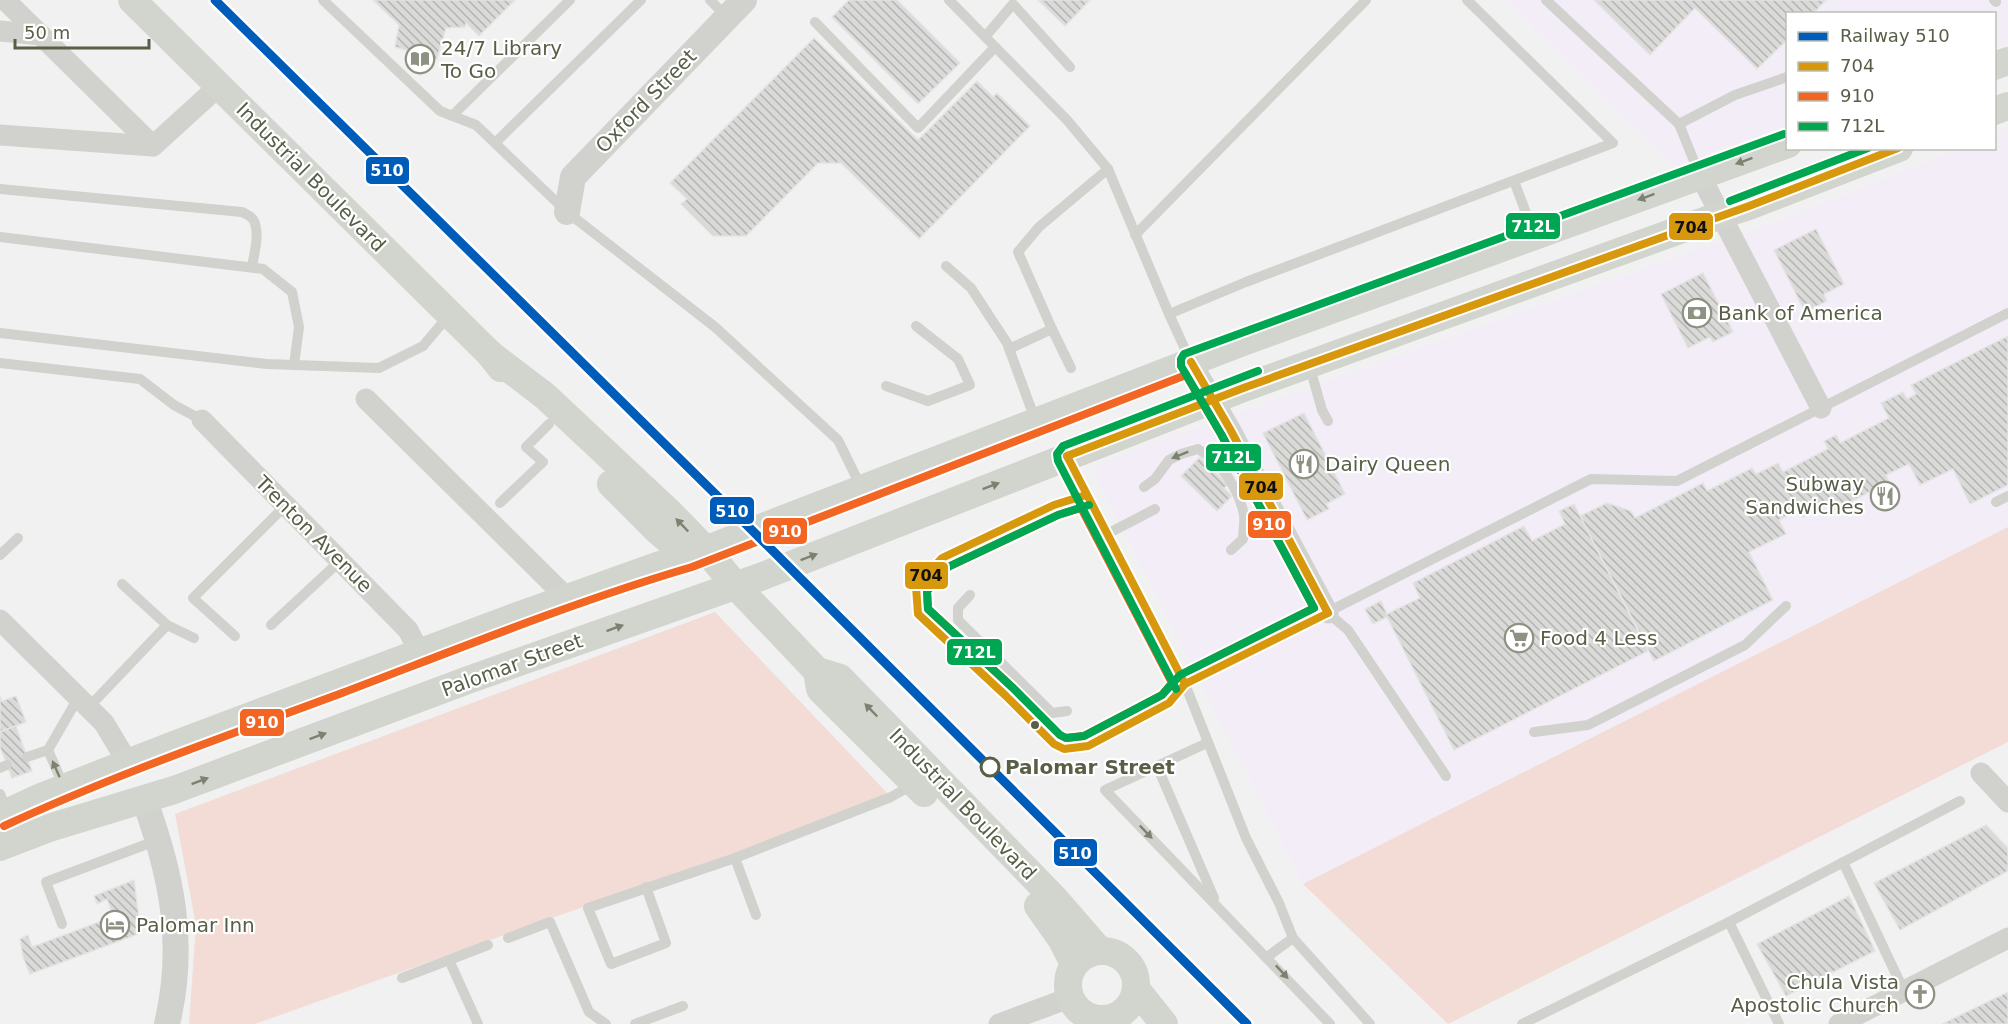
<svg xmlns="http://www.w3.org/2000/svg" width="2008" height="1024" viewBox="0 0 2008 1024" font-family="'DejaVu Sans',sans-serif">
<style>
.commercial{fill:#f3edf8}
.grass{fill:#f2dcd5}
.building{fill:url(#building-back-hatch);stroke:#e3e4e3;stroke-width:1.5}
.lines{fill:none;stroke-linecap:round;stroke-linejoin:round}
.service{stroke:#d1d2cd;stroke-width:10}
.minor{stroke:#d1d2cd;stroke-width:21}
.tertiary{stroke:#d1d2cd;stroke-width:26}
.secondary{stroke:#d2d4ce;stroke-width:28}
.bus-1-casing{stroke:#fff;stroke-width:12}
.bus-2-casing{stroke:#fff;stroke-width:12}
.bus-3-casing{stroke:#fff;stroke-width:12}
.bus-1{stroke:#d7980e;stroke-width:8}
.bus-2{stroke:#f26522;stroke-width:8}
.bus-3{stroke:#00a651;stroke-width:8}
.rail-1-casing{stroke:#fff;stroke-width:14}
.rail-1{stroke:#005cb9;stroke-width:9}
.oneway{fill:#7c8270}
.oneway2{fill:#7c826f}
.bus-dot{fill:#575f47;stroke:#fff;stroke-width:2}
.stop-dot{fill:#fff;stroke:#575f47;stroke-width:3}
.labels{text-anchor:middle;stroke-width:4.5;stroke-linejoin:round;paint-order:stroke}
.poi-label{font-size:20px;fill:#575f47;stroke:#fff;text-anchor:start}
.street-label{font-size:20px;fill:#575f47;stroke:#fff}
.stop-label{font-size:20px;font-weight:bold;fill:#575f47;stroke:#fff;text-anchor:start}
.line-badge{stroke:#fff;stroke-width:2}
.badge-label{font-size:16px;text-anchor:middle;font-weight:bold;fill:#fff}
.pale-badge-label{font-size:16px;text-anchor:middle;font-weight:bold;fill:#111}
</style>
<defs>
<pattern id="building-back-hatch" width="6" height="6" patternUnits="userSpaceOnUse" patternTransform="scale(1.5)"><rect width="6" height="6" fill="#dadbd9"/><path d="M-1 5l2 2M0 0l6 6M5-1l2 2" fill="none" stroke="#b4b5b2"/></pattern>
</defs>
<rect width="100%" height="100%" fill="#f1f1f2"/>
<!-- commercial -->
<g class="commercial">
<polygon points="1504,0 2008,0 2008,44 1995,49 1994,14 1788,14 1787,125 1674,167"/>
<polygon points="2008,129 2008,527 1303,884 1091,468 1142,447 1777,221 1960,149 1994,148 1995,135"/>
</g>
<!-- grass -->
<g class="grass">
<polygon points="2008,527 2008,742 1448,1024 1303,884"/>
<polygon points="715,612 891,797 255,1024 189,1024 196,925 175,814"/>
</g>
<!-- building -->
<g class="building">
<polygon points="373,0 515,0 479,36 466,23 465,27 446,28 437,59 395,47 399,25"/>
<polygon points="849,0 897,0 960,63 918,104 832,17"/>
<polygon points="1038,0 1090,0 1065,26"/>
<polygon points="1594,0 1826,0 1813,14 1788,14 1788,39 1757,69 1695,8 1650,55"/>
<polygon points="814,38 918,140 977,81 993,97 997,93 1030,126 919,239 841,163 818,163 746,236 713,236 681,204 687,199 670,183"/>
<polygon points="1816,229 1844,284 1824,294 1827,301 1805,312 1774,250"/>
<polygon points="1703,273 1733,332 1713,342 1710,337 1688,348 1661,294"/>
<polygon points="2008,336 2008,485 1970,504 1953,469 1920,485 1909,464 1886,475 1889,482 1831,512 1827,505 1803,517 1799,509 1779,520 1786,534 1749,552 1773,600 1654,661 1580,516 1607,503 1631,511 1635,518 1703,483 1707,491 1752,468 1756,474 1778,463 1783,472 1828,449 1824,441 1836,435 1840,443 1889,418 1881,403 1903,392 1907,399 1916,394 1911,385"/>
<polygon points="1304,413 1345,494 1326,504 1329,509 1307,520 1263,433"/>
<polygon points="1200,457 1228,485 1224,488 1232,496 1217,511 1181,476"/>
<polygon points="1574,504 1648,651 1454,750 1387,617 1373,624 1365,609 1381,601 1387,614 1420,598 1413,583 1524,526 1532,541 1565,524 1559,511"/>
<polygon points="0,696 2,701 16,696 26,722 0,732"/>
<polygon points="16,726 32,771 12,778 0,747 0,732"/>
<polygon points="1986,825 2008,848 2008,871 1900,930 1874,883"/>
<polygon points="134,880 141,933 30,974 23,957 20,939 28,935 32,947 110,918 112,913 107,899 97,904 94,896"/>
<polygon points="1849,896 1875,951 1786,996 1757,944"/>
<polygon points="2008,992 2008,1024 1942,1024"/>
</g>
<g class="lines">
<!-- service -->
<g class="service">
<polyline points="323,0 440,111 476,125 567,212 715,327 838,440 862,489"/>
<polyline points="710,0 727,17"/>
<polyline points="949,0 1067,120 1108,169"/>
<polyline points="1546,0 1679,124 1735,95 1787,77"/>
<polyline points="1994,0 1996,2"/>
<polyline points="815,22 918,128 995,47"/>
<polyline points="985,37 1013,4 1070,67"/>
<polyline points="452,116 570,0"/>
<polyline points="1679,124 1700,176"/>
<polyline points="495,143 641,0"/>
<polyline points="1514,181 1534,234"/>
<path d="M 0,189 L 242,212 C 246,214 252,216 254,221 C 260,234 254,254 252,267"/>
<polyline points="1135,235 1366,0"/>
<polyline points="0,237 263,269 292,292 299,327 294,365"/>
<polyline points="946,266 971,288 1007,343 1036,422"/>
<polyline points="1169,314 1246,282 1613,143 1467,0"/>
<polyline points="1052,329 1018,252 1039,227 1108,169 1169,314 1190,360"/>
<polyline points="0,333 267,364 379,368 423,346 449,315"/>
<polyline points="1009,349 1052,329 1071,368"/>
<polyline points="0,363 140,379 174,405 202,420"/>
<polyline points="1309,364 1322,410 1328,421"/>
<polyline points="886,386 928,401 970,385 958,359 916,326"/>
<polyline points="1068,459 1185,684 1246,838 1279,903 1293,938 1370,1024"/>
<path d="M 1144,487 L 1155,479 L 1169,460 L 1181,454 L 1198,449 C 1221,462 1239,489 1244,515 C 1245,523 1243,532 1243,539 L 1231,550"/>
<polyline points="1086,495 1054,505 942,558 916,587 918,614 1006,696 1054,744 1064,749 1075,749 1088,746 1169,703 1185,684 1591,479 1677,481 2008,313"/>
<polyline points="1996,502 2008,496"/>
<polyline points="500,503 543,462 526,447 549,424"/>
<polyline points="1107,534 1155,509"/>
<polyline points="0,555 18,538"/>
<polyline points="970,595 958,608 958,620 1052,713 1067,711"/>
<polyline points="1328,613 1348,630 1446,776"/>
<polyline points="167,625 194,638"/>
<polyline points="271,625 340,561"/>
<polyline points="235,636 193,598 286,505"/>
<polyline points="88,708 167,625 122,584"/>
<polyline points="1534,732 1588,725 1745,645 1786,606"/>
<polyline points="1207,743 1105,790 1330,1024"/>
<polyline points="48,750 64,787"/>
<polyline points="27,757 48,750 78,698"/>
<polyline points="1157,766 1214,898"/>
<polyline points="0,768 7,765"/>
<polyline points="0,794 8,812"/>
<polyline points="735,858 756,915"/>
<polyline points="1843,862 1904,991"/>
<polyline points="646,887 666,943 611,964 588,908 735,858 891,797 914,784"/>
<polyline points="1729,922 1960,801"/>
<polyline points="62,924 46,882 158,840"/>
<polyline points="508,938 550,922 589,1012 606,1024"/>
<polyline points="1267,957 1293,938"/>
<polyline points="449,960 478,1024"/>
<polyline points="402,978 488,945"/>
<polyline points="635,1024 683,1006"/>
<polyline points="1522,1024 1729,922 1779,1024"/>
</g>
<!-- minor -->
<g class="minor">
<polyline points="5,0 153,146"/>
<polyline points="0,31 41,35"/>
<polyline points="0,135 153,146 220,85"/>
<polyline points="1701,177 1821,408"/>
<polyline points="1191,362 1230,429 1328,613"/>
<polyline points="366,399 567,598"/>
<polyline points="202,420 408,630 420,653"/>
<polyline points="0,620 104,723 128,763"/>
<polyline points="1981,773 2008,802"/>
<polyline points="999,1024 1069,998"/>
<polyline points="1839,1024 2008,938"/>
</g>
<!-- tertiary -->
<g class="tertiary">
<polyline points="567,212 573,177 744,0"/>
<path d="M 144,799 C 172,875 186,944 167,1024"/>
</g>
<!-- secondary -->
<g class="secondary">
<polyline points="132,0 490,354 501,368"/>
<polyline points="1994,66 2008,61"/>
<polyline points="1994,111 2008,106"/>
<polyline points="490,354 545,396 671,514 706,550 735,585 817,671 840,678 1053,897 1099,950"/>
<polyline points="611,484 657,530 691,559"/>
<polyline points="817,671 820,689 924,793"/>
<polyline points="0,816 41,797 171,746 509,619 660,565 688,557 768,525 1243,342 1788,144"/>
<polyline points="0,847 52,827 174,790 468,680 763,576 1246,387 1721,215 1749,206 1899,148"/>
<polyline points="1038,906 1062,940 1074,964"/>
<circle cx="1102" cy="985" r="34"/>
<polyline points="1136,989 1164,1024"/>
</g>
<!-- bus-1 casing -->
<g class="bus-1-casing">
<g id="bus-1">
<polyline points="1191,362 1230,429 1328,613"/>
<polyline points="1067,456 1246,387 1749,206 1898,148"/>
<polyline points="1067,456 1185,684"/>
<polyline points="1086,495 1054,505 942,558 916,587 918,614 1006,696 1054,744 1064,749 1088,746 1169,703 1185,684 1328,613"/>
</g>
</g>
<!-- bus-2 casing -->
<g class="bus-2-casing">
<g id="bus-2">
<polygon points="1081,508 1172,683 1162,695 1084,736 1066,738 1060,735 1013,688 928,609 927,591 948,567 1058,515"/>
<path d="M 4,826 C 114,775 229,735 342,693 C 458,649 573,602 692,567 L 1186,375 L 1221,434 L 1314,608 L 1190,670"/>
</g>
</g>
<!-- bus-3 casing -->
<g class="bus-3-casing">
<g id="bus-3">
<polyline points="1730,201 1868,148"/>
<polyline points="1089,505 1058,515 948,567 927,591 928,609 1013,688 1060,735 1066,738 1084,736 1162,695 1180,675 1314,608 1221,434 1181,366 1181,359 1184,354 1784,134"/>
<polyline points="1176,689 1058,461 1057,454 1063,446 1258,371"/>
</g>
</g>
<!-- bus-1 -->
<use href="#bus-1" class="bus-1"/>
<!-- bus-2 -->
<use href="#bus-2" class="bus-2"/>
<!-- bus-3 -->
<use href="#bus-3" class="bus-3"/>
<!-- rail-1 casing -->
<g class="rail-1-casing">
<polyline id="rail-1" points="215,0 770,548 1247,1024"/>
</g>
<!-- rail-1 -->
<use href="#rail-1" class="rail-1"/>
</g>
<!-- one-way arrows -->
<defs><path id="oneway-solid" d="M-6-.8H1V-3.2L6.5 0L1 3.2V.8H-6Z" transform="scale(1.5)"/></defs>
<g class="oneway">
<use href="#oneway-solid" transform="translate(1744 161) rotate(160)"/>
<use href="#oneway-solid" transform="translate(1646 197) rotate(160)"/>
<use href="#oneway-solid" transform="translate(991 486) rotate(-21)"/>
<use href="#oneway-solid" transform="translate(682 525) rotate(-134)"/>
<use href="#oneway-solid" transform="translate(809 557) rotate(-21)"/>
<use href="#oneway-solid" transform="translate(615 628) rotate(-20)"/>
<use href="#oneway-solid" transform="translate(871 710) rotate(-134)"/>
<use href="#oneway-solid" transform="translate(318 736) rotate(-20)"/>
<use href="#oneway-solid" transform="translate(200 781) rotate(-21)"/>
</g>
<g class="oneway2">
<use href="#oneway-solid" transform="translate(1180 455) rotate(158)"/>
<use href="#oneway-solid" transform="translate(56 769) rotate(-114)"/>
<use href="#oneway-solid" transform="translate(1146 832) rotate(46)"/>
<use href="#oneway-solid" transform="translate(1282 972) rotate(47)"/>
</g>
<!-- icons -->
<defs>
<g id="library-ring" transform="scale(1.5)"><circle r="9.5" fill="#fff" stroke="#8d9283" stroke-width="1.5"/><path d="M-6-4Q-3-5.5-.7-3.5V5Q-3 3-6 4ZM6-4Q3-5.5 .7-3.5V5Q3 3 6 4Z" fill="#8d9283"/></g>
<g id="bank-ring" transform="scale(1.5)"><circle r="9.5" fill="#fff" stroke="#8d9283" stroke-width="1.5"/><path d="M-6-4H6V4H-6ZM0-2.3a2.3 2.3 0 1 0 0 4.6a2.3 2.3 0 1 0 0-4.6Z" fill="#8d9283"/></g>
<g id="restaurant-ring" transform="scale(1.5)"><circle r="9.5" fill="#fff" stroke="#8d9283" stroke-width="1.5"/><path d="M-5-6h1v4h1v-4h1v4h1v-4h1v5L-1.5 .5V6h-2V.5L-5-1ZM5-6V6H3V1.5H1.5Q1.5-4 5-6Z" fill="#8d9283"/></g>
<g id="supermarket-ring" transform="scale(1.5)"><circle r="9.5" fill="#fff" stroke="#8d9283" stroke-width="1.5"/><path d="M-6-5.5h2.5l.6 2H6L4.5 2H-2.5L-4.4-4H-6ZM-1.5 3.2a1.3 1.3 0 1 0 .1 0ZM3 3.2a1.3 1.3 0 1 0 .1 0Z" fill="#8d9283"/></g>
<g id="hotel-ring" transform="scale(1.5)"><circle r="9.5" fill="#fff" stroke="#8d9283" stroke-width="1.5"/><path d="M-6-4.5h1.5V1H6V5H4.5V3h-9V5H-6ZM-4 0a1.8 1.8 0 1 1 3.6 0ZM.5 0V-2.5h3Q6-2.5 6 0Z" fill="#8d9283"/></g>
<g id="church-ring" transform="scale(1.5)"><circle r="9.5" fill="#fff" stroke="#8d9283" stroke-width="1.5"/><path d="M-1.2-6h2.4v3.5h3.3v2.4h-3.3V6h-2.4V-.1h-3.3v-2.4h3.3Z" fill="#8d9283"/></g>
</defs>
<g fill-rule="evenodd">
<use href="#library-ring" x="420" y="59"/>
<use href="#bank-ring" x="1697" y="313"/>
<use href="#restaurant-ring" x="1304" y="464"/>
<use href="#restaurant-ring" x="1885" y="496"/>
<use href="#supermarket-ring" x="1519" y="638"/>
<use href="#hotel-ring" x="115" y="925"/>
<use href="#church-ring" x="1920" y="994"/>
</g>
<!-- markers -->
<circle class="bus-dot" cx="1035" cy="725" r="5"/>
<circle class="stop-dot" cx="990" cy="767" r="9"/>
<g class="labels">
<!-- poi labels -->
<g class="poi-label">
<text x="441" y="55">24/7 Library<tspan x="441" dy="23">To Go</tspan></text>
<text x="1718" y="320">Bank of America</text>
<text x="1325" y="471">Dairy Queen</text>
<text x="1864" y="491" text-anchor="end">Subway<tspan x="1864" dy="23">Sandwiches</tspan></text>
<text x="1540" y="645">Food 4 Less</text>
<text x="136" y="932">Palomar Inn</text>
<text x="1899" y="989" text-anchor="end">Chula Vista<tspan x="1899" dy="23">Apostolic Church</tspan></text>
</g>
<!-- street labels -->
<g class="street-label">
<text transform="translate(646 101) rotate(-46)" y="7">Oxford Street</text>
<text transform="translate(311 177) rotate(45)" y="7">Industrial Boulevard</text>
<text transform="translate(314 534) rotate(45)" y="7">Trenton Avenue</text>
<text transform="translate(512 665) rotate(-20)" y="7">Palomar Street</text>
<text transform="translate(963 804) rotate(46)" y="7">Industrial Boulevard</text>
</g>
<!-- stop labels -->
<g class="stop-label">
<text x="1005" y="774">Palomar Street</text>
</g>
</g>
<g class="line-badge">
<rect x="365" y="156" width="45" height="29" rx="6" fill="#005cb9"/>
<rect x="1505" y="212" width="56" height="28" rx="6" fill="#00a651"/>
<rect x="1668" y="212" width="46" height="29" rx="6" fill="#d7980e"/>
<rect x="1205" y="443" width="57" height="29" rx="6" fill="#00a651"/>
<rect x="1238" y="472" width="46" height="29" rx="6" fill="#d7980e"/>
<rect x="709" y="496" width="46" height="29" rx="6" fill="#005cb9"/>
<rect x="1247" y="510" width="45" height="29" rx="6" fill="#f26522"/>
<rect x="762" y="517" width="46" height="28" rx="6" fill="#f26522"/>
<rect x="904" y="561" width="45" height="29" rx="6" fill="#d7980e"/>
<rect x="946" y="638" width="57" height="28" rx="6" fill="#00a651"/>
<rect x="239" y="708" width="46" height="29" rx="6" fill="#f26522"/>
<rect x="1053" y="838" width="45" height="29" rx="6" fill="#005cb9"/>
</g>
<g class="badge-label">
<text x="387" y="176">510</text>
<text x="1533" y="232">712L</text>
<text x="1233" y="463">712L</text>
<text x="732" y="517">510</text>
<text x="1269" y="530">910</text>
<text x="785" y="537">910</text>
<text x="974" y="658">712L</text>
<text x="262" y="728">910</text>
<text x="1075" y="859">510</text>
</g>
<g class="pale-badge-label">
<text x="1691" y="233">704</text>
<text x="1261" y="493">704</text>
<text x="926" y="581">704</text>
</g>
<!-- legend -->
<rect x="1786" y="12" width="210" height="138" fill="#ffffff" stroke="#bcbfb5" stroke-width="1.5"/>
<rect x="1798" y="32" width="30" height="9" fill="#005cb9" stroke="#bcbfb5" stroke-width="1.5"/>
<text x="1840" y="42" font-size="18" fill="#575f47">Railway 510</text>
<rect x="1798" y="62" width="30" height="9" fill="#d7980e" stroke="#bcbfb5" stroke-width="1.5"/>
<text x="1840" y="72" font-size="18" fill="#575f47">704</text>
<rect x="1798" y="92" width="30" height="9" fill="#f26522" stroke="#bcbfb5" stroke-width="1.5"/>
<text x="1840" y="102" font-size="18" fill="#575f47">910</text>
<rect x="1798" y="122" width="30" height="9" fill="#00a651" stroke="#bcbfb5" stroke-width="1.5"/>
<text x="1840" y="132" font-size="18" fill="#575f47">712L</text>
<!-- scale -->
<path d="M15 39v9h134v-9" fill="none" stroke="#575f47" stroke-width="3"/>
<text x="24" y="39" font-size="18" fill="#575f47" stroke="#ffffff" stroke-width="4.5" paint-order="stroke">50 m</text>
</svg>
